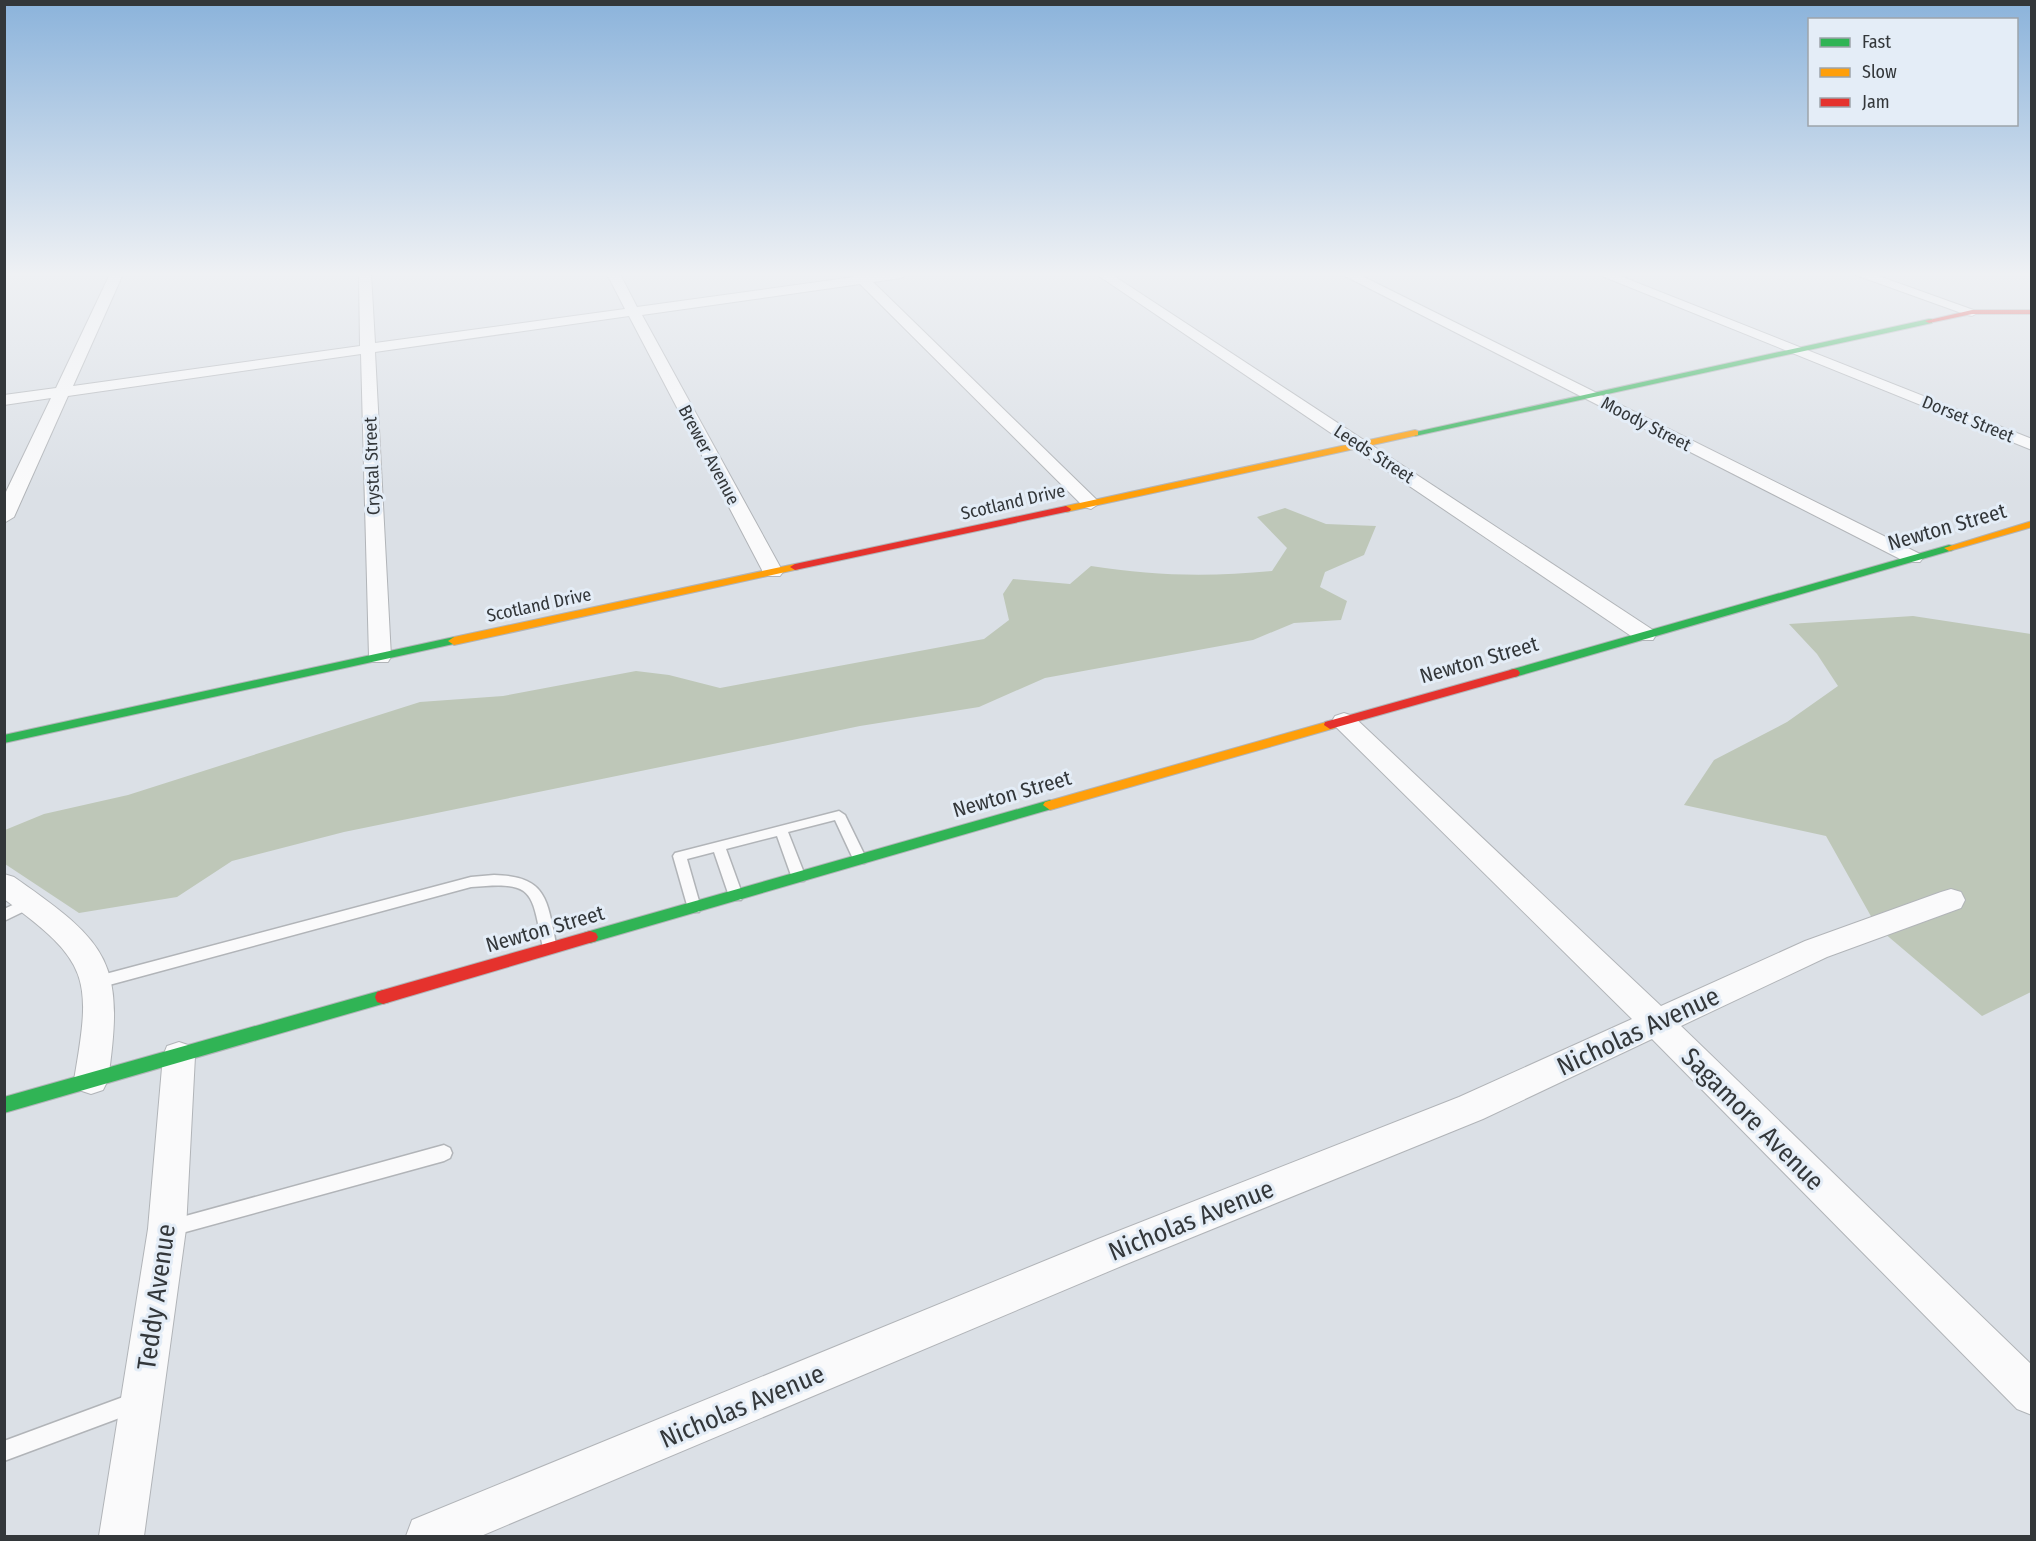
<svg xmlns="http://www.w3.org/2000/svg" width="2036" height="1541" viewBox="0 0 2036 1541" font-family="'Fira Sans Condensed',sans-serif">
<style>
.green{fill:#bec7b8}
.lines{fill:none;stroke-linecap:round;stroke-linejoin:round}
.lane-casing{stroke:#b1b4b8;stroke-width:3}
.street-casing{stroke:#b1b4b8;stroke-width:2}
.fast-casing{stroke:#b1b4b8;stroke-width:2}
.slow-casing{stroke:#b1b4b8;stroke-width:2}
.jam-casing{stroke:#b1b4b8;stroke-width:2}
.lane{fill:#fafafb;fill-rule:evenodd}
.street{fill:#fafafb;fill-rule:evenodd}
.fast{fill:#30b455;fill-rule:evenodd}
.slow{fill:#ff9f0a;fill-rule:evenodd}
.jam{fill:#e5322d;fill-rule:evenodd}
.labels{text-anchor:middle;stroke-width:6;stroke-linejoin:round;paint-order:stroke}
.far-street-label{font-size:18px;fill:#33373a;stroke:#e4edf7}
.street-label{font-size:21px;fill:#33373a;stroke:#e4edf7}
.near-street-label{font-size:26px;fill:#33373a;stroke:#e4edf7}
</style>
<rect width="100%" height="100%" fill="#dbe0e6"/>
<!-- green -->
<g class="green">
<path d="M 1285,508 L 1326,524 L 1376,526 L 1364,555 L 1325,572 L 1320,587 L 1347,601 L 1341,620 L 1294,623 L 1253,640 L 1045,678 L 979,707 L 860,726 L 344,832 L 232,861 L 177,897 L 79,913 L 5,864 L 5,830 L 44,814 L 128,795 L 420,702 L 503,696 L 636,671 L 669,675 L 720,688 L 984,639 L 1009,620 L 1003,594 L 1013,579 L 1070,584 L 1091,566 C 1154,576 1209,577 1272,571 L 1287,548 L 1257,517 Z"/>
<polygon points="1913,616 2031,634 2031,992 1982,1016 1877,927 1826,836 1684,805 1714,760 1787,722 1838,686 1817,654 1789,624"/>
</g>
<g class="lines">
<!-- lane casing -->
<g class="lane-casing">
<g id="lane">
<polygon points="839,811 845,815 867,860 865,863 855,863 835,820 788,832 806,878 804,881 794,881 792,878 777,836 726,849 743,896 741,900 731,900 729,896 714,852 687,859 701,908 699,912 689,912 673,856 675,853"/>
<path d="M 494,875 C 549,876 547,902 557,948 L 555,952 L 550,953 L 545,952 L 543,948 C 531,890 535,881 471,887 L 98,988 L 93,986 L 91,982 L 93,978 L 98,976 L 471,877 Z"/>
<polygon points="30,897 35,898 37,902 35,906 4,921 4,909"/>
<polygon points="444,1145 450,1148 452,1153 450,1158 444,1161 171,1236 165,1234 162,1228 165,1222 171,1220"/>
<polygon points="134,1393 141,1396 144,1403 141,1410 4,1461 4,1441"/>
</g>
</g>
<!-- street casing -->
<g class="street-casing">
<g id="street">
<polygon points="110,274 123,274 73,386 360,346 359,274 371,274 375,343 625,309 607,274 620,274 637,307 854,277 852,274 907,274 901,278 873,282 1100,503 1091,509 1084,507 860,284 642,315 783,572 780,576 766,576 763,572 629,316 375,352 391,657 388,662 372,662 369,657 361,354 68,396 14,517 4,523 4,496 51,398 4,405 4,395 56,388"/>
<polygon points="1096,274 1111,274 1653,630 1656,635 1653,640 1637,640"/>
<polygon points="1341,274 1358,274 1920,554 1923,558 1920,562 1906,562"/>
<polygon points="1597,274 1615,274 2032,439 2032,450"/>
<polygon points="1853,274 1873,274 1979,312 1972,316 1967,315"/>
<polygon points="1344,713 1353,716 1661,1006 1805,941 1941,892 1951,889 1961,892 1965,900 1961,908 1827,957 1681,1026 2032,1365 2032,1415 2017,1409 1652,1039 1483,1119 1124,1265 481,1536 406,1536 412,1520 1098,1239 1459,1097 1632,1019 1335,726 1332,721 1335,716"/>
<path d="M 4,874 L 14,877 C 110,944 125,962 108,1080 L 103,1090 L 91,1094 L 79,1090 L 74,1080 C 92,977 90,962 4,899 Z"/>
<polygon points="179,1042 191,1046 195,1056 186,1229 144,1536 99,1536 148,1229 163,1056 167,1046"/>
</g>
</g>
<!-- fast casing -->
<g class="fast-casing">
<g id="fast">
<polygon points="1929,319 1932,319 1932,323 1415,436 1411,433"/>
<polygon points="1949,545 1953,546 1953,550 1518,676 1514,677 1508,673 1510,670"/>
<polygon points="454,637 460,641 458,643 4,743 4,735"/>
<polygon points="1050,800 1057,805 1055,808 590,943 584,941 582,937 584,933 590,931"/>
<polygon points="383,990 389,992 391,997 389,1002 4,1113 4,1097"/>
</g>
</g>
<!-- slow casing -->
<g class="slow-casing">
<g id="slow">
<polygon points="1415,430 1418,431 1418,435 1066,512 1061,509 1066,506"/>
<polygon points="2032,521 2032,527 1949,551 1944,548"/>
<polygon points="795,564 799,565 799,569 454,645 448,641 454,637"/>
<polygon points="1330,721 1335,722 1336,725 1335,728 1050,810 1043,805 1045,802"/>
</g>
</g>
<!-- jam casing -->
<g class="jam-casing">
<g id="jam">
<polygon points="1972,310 2032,310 2032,314 1972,314 1929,323 1925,321"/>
<polygon points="1066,506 1071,509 1070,511 795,570 790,567 795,564"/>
<polygon points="1514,669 1518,670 1520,673 1518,676 1330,729 1324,725 1325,722"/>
<polygon points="590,931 596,933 598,937 596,941 383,1004 377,1002 375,997 377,992 383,990"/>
</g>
</g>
<!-- lane -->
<use href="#lane" class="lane"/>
<!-- street -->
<use href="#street" class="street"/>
<!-- fast -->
<use href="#fast" class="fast"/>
<!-- slow -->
<use href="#slow" class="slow"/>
<!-- jam -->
<use href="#jam" class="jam"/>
</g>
<!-- sky -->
<linearGradient id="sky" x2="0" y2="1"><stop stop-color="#8bb3db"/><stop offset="0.56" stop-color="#eff1f4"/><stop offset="1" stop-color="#eff1f4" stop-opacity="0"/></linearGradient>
<rect width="2036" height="490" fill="url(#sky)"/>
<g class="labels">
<!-- far-street labels -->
<g class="far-street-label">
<text transform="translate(1968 419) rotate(22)" y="6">Dorset Street</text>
<text transform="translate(1646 424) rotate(27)" y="6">Moody Street</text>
<text transform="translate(1374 454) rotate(33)" y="6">Leeds Street</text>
<text transform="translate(709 455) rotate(62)" y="6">Brewer Avenue</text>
<text transform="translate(372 466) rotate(-92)" y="6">Crystal Street</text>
<text transform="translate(1013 502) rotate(-13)" y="6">Scotland Drive</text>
<text transform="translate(539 605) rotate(-12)" y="6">Scotland Drive</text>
</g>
<!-- street labels -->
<g class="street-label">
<text transform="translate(1947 527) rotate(-16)" y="7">Newton Street</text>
<text transform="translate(1479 660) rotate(-16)" y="7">Newton Street</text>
<text transform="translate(1012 794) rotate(-16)" y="7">Newton Street</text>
<text transform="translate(545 929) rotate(-16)" y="7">Newton Street</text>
</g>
<!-- near-street labels -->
<g class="near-street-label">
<text transform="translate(1638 1031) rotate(-25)" y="9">Nicholas Avenue</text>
<text transform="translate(1753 1119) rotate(45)" y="9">Sagamore Avenue</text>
<text transform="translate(1191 1220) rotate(-22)" y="9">Nicholas Avenue</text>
<text transform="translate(156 1297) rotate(-82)" y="9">Teddy Avenue</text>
<text transform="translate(742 1406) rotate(-23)" y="9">Nicholas Avenue</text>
</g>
</g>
<!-- border -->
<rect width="2036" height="1541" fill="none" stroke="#33373a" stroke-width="12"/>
<!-- legend -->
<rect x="1808" y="18" width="210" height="108" fill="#e4edf7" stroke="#9da4ab" stroke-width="1.5"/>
<rect x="1820" y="38" width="30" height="9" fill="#30b455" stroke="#9da4ab" stroke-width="1.5"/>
<text x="1862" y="48" font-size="18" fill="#33373a">Fast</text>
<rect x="1820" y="68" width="30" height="9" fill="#ff9f0a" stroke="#9da4ab" stroke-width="1.5"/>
<text x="1862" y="78" font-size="18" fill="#33373a">Slow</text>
<rect x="1820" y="98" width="30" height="9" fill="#e5322d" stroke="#9da4ab" stroke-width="1.5"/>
<text x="1862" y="108" font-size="18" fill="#33373a">Jam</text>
</svg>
